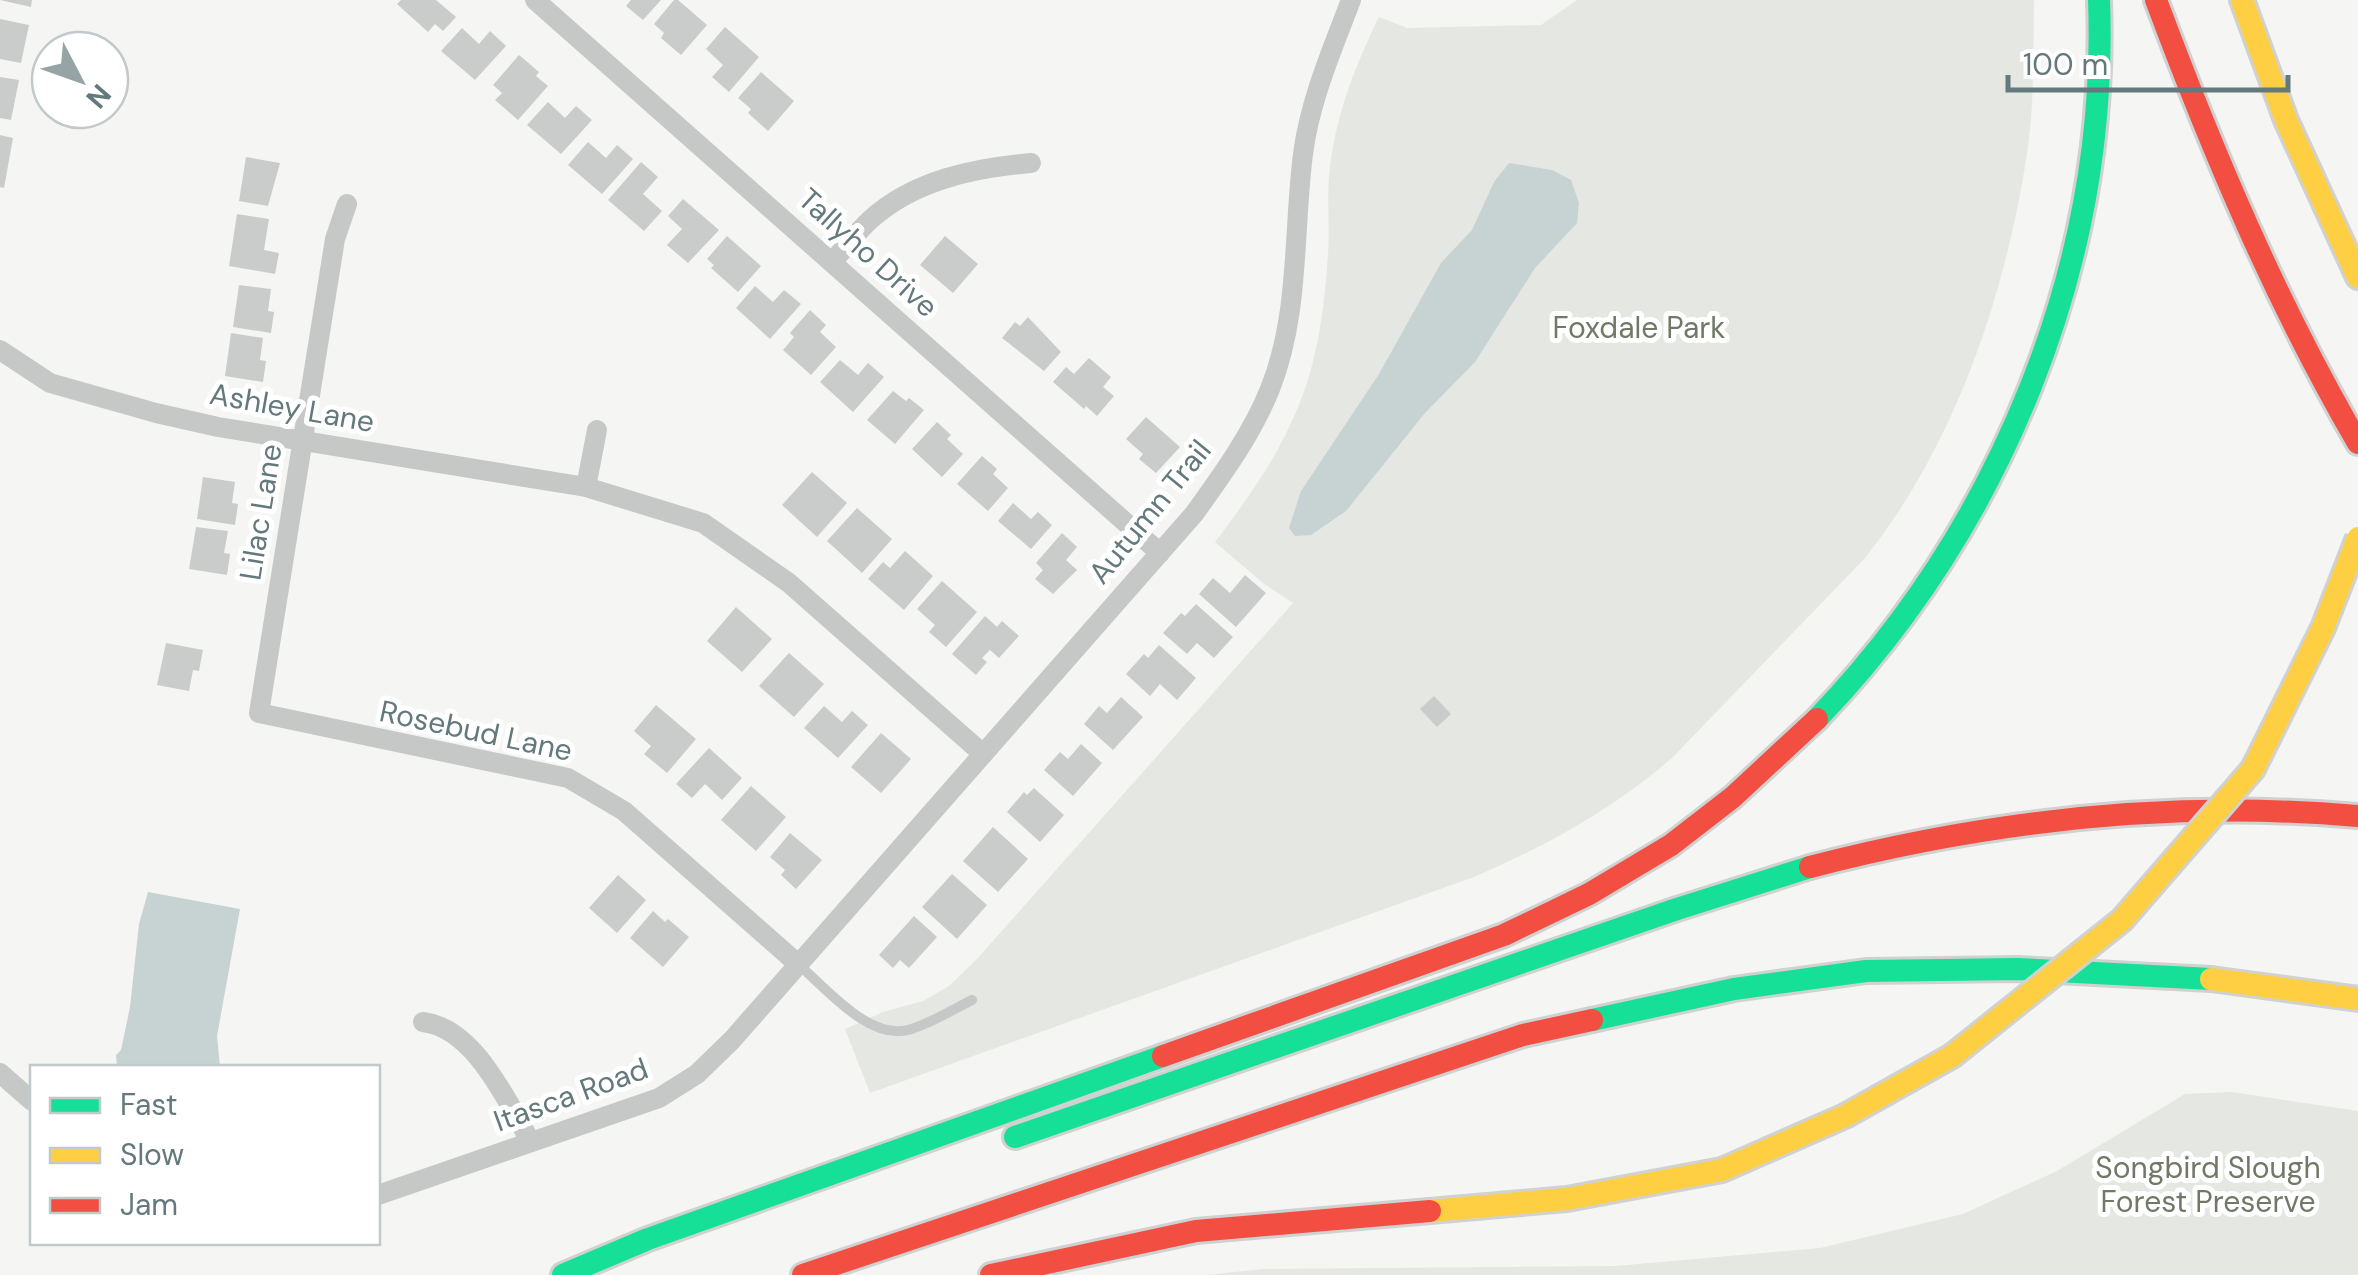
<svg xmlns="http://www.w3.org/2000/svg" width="2358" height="1275" viewBox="0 0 2358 1275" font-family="'DM Sans',sans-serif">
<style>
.green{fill:#e5e7e2}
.water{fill:#c7d2d2}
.building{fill:#cacccc}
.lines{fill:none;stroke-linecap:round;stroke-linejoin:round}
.fast-casing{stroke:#d0d1d1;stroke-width:28}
.slow-casing{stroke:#d0d1d1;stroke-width:28}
.jam-casing{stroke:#d0d1d1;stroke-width:28}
.lane{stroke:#c6c8c8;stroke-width:10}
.street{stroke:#c6c8c8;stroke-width:20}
.fast{stroke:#16e098;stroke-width:22}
.slow{stroke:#ffcf43;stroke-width:22}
.jam{stroke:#f24e42;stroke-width:22}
.slow-bridge-casing{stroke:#d0d1d1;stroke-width:28;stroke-linecap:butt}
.slow-bridge{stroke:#ffcf43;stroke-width:22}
.labels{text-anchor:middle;stroke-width:10;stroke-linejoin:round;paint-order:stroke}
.street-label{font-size:30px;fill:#64797c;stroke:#fff}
.park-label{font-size:30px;fill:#707966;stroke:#fff}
</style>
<rect width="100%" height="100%" fill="#f5f5f4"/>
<!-- green -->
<g class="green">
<path d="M 1577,0 L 2034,0 C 2033,53 2035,107 2026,160 C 2004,299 1954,446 1865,558 L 1674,756 C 1616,808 1543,848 1471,878 L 870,1093 L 845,1029 L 883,1012 L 923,1001 L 949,986 L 976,960 L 1293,603 L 1263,583 L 1215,542 C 1248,499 1279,455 1299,405 C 1318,359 1325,303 1328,254 C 1330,229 1327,203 1329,177 C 1334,120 1354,68 1379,17 L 1407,28 L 1541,25 Z"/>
<polygon points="2232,1092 2358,1111 2358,1275 1206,1275 1264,1269 1616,1266 1820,1248 1963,1214 2057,1171 2185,1094"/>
</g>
<!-- water -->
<g class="water">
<polygon points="1509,163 1552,170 1571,180 1579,203 1577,223 1535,268 1475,362 1425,413 1346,511 1311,535 1295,536 1289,528 1301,491 1379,374 1441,263 1472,230 1494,182"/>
<polygon points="148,892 240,909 217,1036 220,1067 117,1067 116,1055 121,1050 130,1007 139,924"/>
</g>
<!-- building -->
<g class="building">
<polygon points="0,0 32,0 31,7"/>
<polygon points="401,0 436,0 456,17 443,31 435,24 428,32 397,4"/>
<polygon points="631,0 661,0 643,20 626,6"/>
<polygon points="674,0 678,0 707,25 681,55 661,38 664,33 654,24"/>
<polygon points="0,19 29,25 21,63 0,59"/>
<polygon points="725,27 759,57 729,92 712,77 723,65 706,49"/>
<polygon points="462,28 479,44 490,31 506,46 475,80 441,51"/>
<polygon points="519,55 539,72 536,76 548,86 518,120 495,100 502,93 493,85"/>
<polygon points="761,72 794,101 768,131 748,113 751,109 738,98"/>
<polygon points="0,77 19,80 11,120 0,118"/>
<polygon points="548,102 565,118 576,106 592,120 561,154 527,125"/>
<polygon points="0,135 13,138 4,188 0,187"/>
<polygon points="588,142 606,158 617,145 633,159 602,194 568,165"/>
<polygon points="246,157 280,163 268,206 239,201"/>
<polygon points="641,162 658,177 643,194 662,211 644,231 608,200"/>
<polygon points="683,199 719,230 688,263 667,245 682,229 668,216"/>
<polygon points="237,214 269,219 264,250 279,253 275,274 229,266"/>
<polygon points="727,236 761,266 738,292 711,268 714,265 707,259"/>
<polygon points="945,236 978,264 953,293 920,265"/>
<polygon points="239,285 271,289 268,311 274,312 271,333 233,327"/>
<polygon points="755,286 773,302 784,290 801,304 770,339 736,308"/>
<polygon points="810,310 826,325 820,332 836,347 811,375 783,350 794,337 790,333"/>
<polygon points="1028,317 1061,352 1044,371 1002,338 1015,322 1020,326"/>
<polygon points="231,333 263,338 260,360 266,361 263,382 225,376"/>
<polygon points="1089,358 1111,377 1103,387 1114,396 1097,416 1086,406 1084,409 1053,382 1066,367 1074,374"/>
<polygon points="840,360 858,375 868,363 884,377 853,412 820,382"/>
<polygon points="893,391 906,401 909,398 924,410 895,444 867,420"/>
<polygon points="1146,417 1180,447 1156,473 1139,459 1143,454 1126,439"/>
<polygon points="937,422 951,435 947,439 963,454 942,477 912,449"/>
<polygon points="982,456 997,469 993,474 1008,488 988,511 957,484"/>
<polygon points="812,472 847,503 817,537 782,505"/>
<polygon points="203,477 235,482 232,503 238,504 235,525 197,519"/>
<polygon points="1013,503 1031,519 1038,512 1052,525 1031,549 998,521"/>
<polygon points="857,508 892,539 862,573 827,541"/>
<polygon points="196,527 228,531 224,553 230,554 227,575 189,569"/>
<polygon points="1062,533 1077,547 1066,560 1077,570 1053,594 1035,579 1043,570 1036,563"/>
<polygon points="905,551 933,576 904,610 868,579 883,562 890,568"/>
<polygon points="1245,575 1266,593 1236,627 1199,594 1213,578 1230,593"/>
<polygon points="942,581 977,612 946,647 929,632 935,625 917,609"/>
<polygon points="1196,604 1233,637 1214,658 1197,643 1187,654 1163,633 1181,613 1185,616"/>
<polygon points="736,607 772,639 742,672 707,641"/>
<polygon points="985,616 997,627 1002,621 1019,636 999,658 990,650 982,658 987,662 976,675 952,654"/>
<polygon points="166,643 203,650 199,671 193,670 189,691 157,685"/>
<polygon points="1159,645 1196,678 1177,700 1160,684 1150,696 1126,674 1144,654 1148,658"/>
<polygon points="789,653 824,684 794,717 759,686"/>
<polygon points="1434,696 1451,714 1437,727 1420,709"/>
<polygon points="1121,697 1143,717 1113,750 1084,724 1099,706 1107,713"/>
<polygon points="656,705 696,739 667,773 644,754 651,746 634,731"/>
<polygon points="824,706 842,722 852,711 868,725 838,758 804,728"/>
<polygon points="881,733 911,759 881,793 851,767"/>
<polygon points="1081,744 1102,763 1073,796 1044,770 1060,752 1068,759"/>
<polygon points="709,748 742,778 722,800 705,784 692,798 676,784"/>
<polygon points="751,786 786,817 756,851 721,820"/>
<polygon points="1034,788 1064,815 1040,842 1007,812 1024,792 1027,795"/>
<polygon points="993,827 1028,859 998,892 963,861"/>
<polygon points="790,833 822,860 796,889 781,875 785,870 770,857"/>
<polygon points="952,874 987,905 957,939 922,907"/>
<polygon points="618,875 646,900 617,933 589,908"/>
<polygon points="653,911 665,922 668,919 689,937 663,967 630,938"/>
<polygon points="914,916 937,937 909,968 900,960 893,968 879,955"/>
</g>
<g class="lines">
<!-- fast casing -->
<g class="fast-casing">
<g id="fast">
<path d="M 1817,719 C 2000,528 2109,266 2099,0"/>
<polyline points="1592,1020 1734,989 1866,971 2018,969 2211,979"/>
<polyline points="1015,1137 1677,909 1810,867"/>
<polyline points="563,1275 648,1239 1163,1056"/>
</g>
</g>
<!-- slow casing -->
<g class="slow-casing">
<g id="slow">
<polyline points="2242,0 2286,120 2358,277"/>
<polyline points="2211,979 2358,999"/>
<polyline points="1430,1211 1567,1199 1722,1170 1845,1116 1952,1056"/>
</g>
</g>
<!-- jam casing -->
<g class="jam-casing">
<g id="jam">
<path d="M 2156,0 C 2213,153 2276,302 2358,443"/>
<path d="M 1810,867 C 1990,820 2172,800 2358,816"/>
<polyline points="1163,1056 1504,935 1589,894 1671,845 1733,797 1817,719"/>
<polyline points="803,1275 1523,1035 1592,1020"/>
<polyline points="991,1275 1196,1231 1430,1211"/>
</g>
</g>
<!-- lane -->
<path class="lane" d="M 799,965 C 827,989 869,1040 908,1030 C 930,1024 952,1010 972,1000"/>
<!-- street -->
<g class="street">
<polyline points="535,0 1160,553"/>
<polyline points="347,204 335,239 259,713 568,778 624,811 798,964"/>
<path d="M 833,261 C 845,248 857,232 870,220 C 914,180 974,168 1031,163"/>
<polyline points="0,350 50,383 156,413 218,427 586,487 703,523 789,583 983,754"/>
<polyline points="586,487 597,430"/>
<path d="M 423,1022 C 475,1028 507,1102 531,1142"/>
<polyline points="0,1073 32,1101"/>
<path d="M 378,1195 L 659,1098 L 697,1074 L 732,1040 L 1194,514 C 1222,475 1252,434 1270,389 C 1300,314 1293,232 1303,154 C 1310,100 1332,50 1351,0"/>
</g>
<!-- fast -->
<use href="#fast" class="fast"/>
<!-- slow -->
<use href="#slow" class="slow"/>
<!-- jam -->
<use href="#jam" class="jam"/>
<!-- slow-bridge casing -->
<g class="slow-bridge-casing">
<polyline id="slow-bridge" points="1952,1056 2122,920 2253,769 2323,628 2358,538"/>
</g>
<!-- slow-bridge -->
<use href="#slow-bridge" class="slow-bridge"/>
</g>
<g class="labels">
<!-- street labels -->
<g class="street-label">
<text transform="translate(868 253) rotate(42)" y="10">Tallyho Drive</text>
<text transform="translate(292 408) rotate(10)" y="10">Ashley Lane</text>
<text transform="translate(261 512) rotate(-81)" y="10">Lilac Lane</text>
<text transform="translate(1150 512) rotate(-51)" y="10">Autumn Trail</text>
<text transform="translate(476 731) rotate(12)" y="10">Rosebud Lane</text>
<text transform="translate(571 1095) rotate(-20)" y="10">Itasca Road</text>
</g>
<!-- park labels -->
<g class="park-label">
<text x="1639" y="338">Foxdale Park</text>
<text x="2208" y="1178">Songbird Slough<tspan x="2208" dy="34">Forest Preserve</tspan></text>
</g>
</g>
<!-- legend -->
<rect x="30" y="1065" width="350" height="180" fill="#ffffff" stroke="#c1c9cb" stroke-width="2.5"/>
<rect x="50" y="1098" width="50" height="15" fill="#16e098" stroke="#c1c9cb" stroke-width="2.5"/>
<text x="120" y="1115" font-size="30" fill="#64797c">Fast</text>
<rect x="50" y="1148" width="50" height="15" fill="#ffcf43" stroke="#c1c9cb" stroke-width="2.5"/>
<text x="120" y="1165" font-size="30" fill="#64797c">Slow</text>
<rect x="50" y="1198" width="50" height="15" fill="#f24e42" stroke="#c1c9cb" stroke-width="2.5"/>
<text x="120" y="1215" font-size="30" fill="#64797c">Jam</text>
<!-- north arrow -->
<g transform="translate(80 80) rotate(131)"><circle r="48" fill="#ffffff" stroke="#c1c9cb" stroke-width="2.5"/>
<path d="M0-8L18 38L0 25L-18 38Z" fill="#97a4a6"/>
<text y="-15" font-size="28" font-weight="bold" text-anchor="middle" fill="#64797c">N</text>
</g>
<!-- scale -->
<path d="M2008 75v15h280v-15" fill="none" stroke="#64797c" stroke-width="5"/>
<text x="2023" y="75" font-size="30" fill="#64797c" stroke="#ffffff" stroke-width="8" paint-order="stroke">100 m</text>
</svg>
